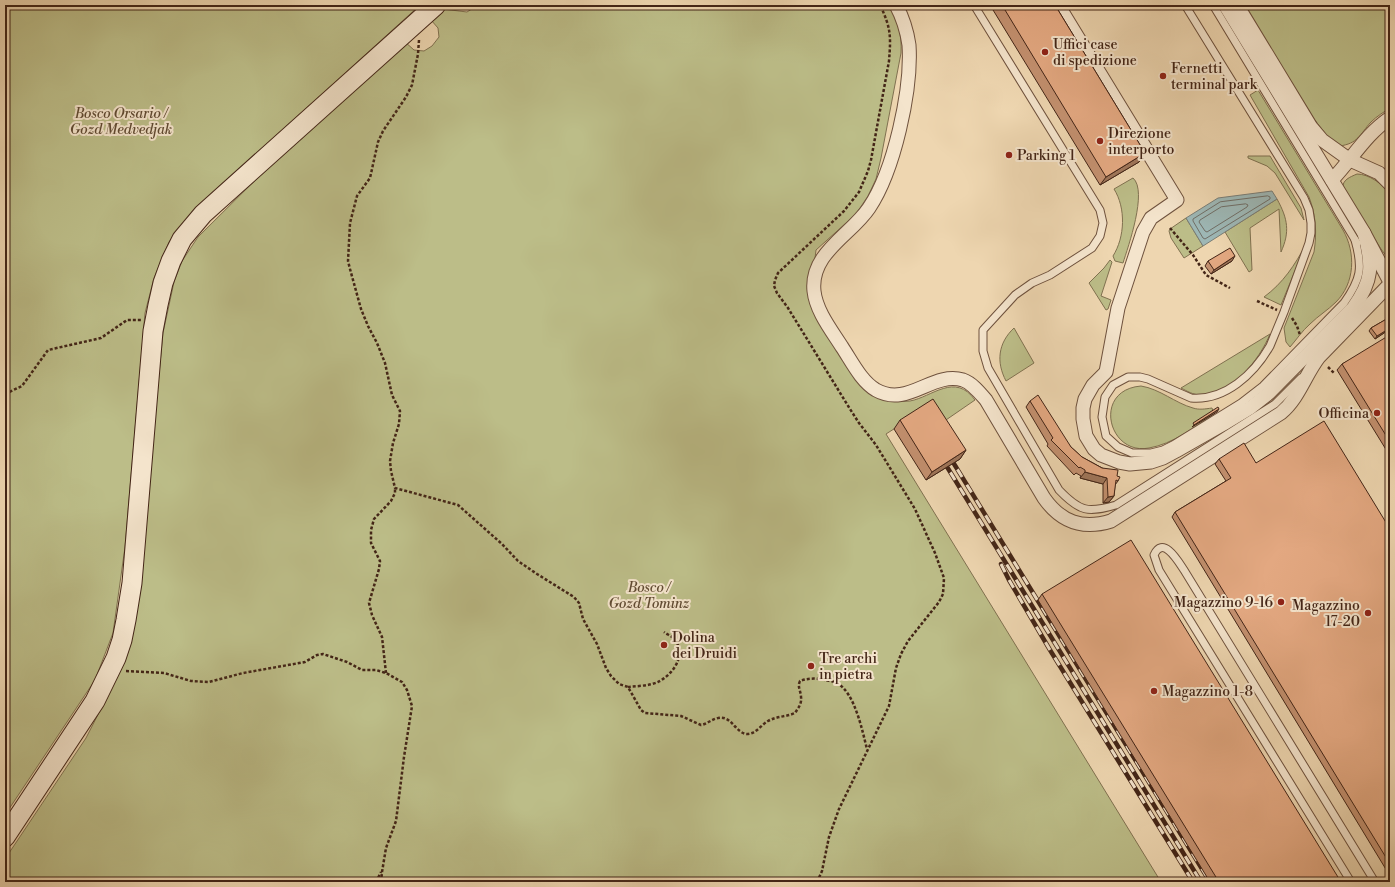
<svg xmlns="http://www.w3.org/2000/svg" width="1395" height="887" viewBox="0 0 1395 887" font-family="'Libre Bodoni',serif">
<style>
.green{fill:#bcbd88;stroke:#807150}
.water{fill:#9db7b5;stroke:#797d76}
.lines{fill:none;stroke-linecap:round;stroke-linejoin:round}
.shore{stroke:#706e66;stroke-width:1}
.lane-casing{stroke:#6e513d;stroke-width:9}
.street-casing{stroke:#6e513d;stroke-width:15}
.secondary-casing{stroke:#432517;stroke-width:21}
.path{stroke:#432517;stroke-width:2.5;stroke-dasharray:3 2;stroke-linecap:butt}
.lane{stroke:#f4e4cc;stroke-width:7}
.street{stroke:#f4e4cc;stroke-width:13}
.secondary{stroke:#f4e4cc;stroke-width:19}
.rail-casing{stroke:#432517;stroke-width:4.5}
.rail{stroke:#f4e4cc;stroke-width:3;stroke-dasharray:9;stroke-linecap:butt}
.wall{fill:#c3906f;stroke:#432517}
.shaded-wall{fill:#9f765a;stroke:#432517}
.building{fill:#e3a881;stroke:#432517}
.poi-dot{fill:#8f2418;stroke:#f4e4cc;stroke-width:1.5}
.labels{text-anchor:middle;stroke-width:4;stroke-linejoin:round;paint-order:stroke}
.poi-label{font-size:14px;fill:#432517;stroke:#f4e4cc;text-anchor:start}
.park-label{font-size:14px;font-style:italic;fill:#614b33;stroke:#f4e4cc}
</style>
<rect width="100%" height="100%" fill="#eed6b0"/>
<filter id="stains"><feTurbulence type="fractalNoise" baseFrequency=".005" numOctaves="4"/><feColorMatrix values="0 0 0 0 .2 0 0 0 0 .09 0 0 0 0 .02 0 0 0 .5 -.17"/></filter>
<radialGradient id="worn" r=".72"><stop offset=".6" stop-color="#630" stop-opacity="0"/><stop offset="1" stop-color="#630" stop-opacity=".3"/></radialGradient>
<!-- green -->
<g class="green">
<polygon points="5,5 420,5 192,212 169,242 154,278 145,313 125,547 113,633 95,680 5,815"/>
<path d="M 478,5 L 889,5 C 898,22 902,34 901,53 L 881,158 L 876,179 L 868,196 L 856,214 L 816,250 L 815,258 L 811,269 L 812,301 L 886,400 C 894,401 902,402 910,401 C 932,397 955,372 975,400 L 943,422 L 933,404 L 886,434 L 1161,882 L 5,882 L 5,859 L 86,738 L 108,695 L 138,590 L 163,333 L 174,282 L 182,261 L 198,237 L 342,94 L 404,41 L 414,50 L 424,51 L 432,46 L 439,37 L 438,28 L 431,20 L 443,9 L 467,12 Z"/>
<path d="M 1244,5 L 1390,5 L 1390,108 C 1384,112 1377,116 1371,122 C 1360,134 1358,144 1339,146 L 1329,138 L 1314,119 Z"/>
<path d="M 1258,90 L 1343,230 C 1356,253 1355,283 1336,302 C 1328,310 1318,316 1310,324 C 1302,331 1297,339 1290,347 L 1286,342 L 1284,328 L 1314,252 C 1317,233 1316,215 1309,197 L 1250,95 Z"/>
<polygon points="1248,156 1270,156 1301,208 1304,220 1275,173 1267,166 1248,158"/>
<path d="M 1357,174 C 1369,174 1382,184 1390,193 L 1390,261 L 1381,249 L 1343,188 C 1342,180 1350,177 1357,174 Z"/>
<path d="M 1133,178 C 1148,191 1128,247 1123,263 L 1115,261 L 1113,256 C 1125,237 1126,208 1114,189 Z"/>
<path d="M 1277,199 C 1288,219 1290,232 1281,252 L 1279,209 L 1250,228 L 1252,270 L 1249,272 L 1225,232 Z"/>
<polygon points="1186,218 1203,246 1184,258 1171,238 1169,231 1170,229"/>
<path d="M 1306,244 L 1281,305 L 1264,297 C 1283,283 1295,265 1306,244 Z"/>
<polygon points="1110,260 1112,262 1101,296 1111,300 1108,309 1106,310 1089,283 1104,268"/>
<path d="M 1014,328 L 1034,363 L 1006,381 C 996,362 998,343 1014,328 Z"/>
<path d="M 1270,334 C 1260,359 1231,396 1201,395 C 1193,395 1187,391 1181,388 Z"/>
<path d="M 1141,386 C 1160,389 1175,403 1193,408 C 1199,410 1205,409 1212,408 L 1214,414 C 1194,427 1173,444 1149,448 C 1108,456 1092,390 1141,386 Z"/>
</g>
<!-- water -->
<polygon class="water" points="1272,191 1277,199 1203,246 1186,218 1218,198"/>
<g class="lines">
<!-- shore -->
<g class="shore">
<polygon points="1268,196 1270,197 1270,199 1205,239 1203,238 1193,221 1193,219 1220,202"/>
<polygon points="1246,204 1248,205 1247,207 1207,232 1205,231 1199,222 1200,220 1221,207"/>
</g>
<!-- lane casing -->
<g class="lane-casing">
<g id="lane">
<polyline points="461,5 468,5"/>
<path d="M 974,5 L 1100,210 L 1103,223 L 1100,236 L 1092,248 L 1050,275 L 1032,283 L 1015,295 L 983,330 L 983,351 L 988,368 L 1059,490 C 1080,512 1088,513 1116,505 L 1275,404 L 1301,378"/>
<path d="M 1185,5 L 1304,198 L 1309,210 L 1311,223 L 1311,233 L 1309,243 L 1284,312 L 1270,346 C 1254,374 1225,401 1191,398 L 1148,379 L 1140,377 L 1128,377 L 1113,385 L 1105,397 L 1102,417 L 1106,436 L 1118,447 L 1132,453 L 1151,453 L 1163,450 L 1173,445 L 1241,403 L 1263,386 L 1344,303 C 1361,279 1363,268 1355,240"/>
<polyline points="1213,5 1357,243"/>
<path d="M 1351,882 L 1159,570 L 1154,555 C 1163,535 1178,561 1184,570 L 1375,882"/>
</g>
</g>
<!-- street casing -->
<g class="street-casing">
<g id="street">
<path d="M 896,5 C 903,18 907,31 909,45 C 912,90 894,171 869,208 C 851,235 810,253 814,291 C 816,311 832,331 842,347 C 852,362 861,381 876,390 C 908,408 932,371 963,380 C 972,383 980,393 986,400 L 1044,498 C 1061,522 1082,530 1111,521 L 1281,413 C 1299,398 1305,375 1319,357 L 1390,284"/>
<path d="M 1058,5 L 1177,200 L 1151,218 L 1143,232 L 1118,308 L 1106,372 L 1093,385 L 1085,399 L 1083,408 L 1083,419 L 1086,436 L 1094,449 L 1101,455 L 1119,462 L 1130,464 L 1151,462 L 1163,458 L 1176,451 L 1225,423 L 1250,408 L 1269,393 L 1353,308 C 1373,281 1373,265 1364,233"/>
<polyline points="1225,5 1364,233 1390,282"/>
<polyline points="1237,5 1311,127 1322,140 1350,160 1379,173 1390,184"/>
<path d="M 1332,180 C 1352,159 1366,134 1390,118"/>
</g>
</g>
<!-- secondary casing -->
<g class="secondary-casing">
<polyline id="secondary" points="5,837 95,701 116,658 122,640 126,620 132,583 153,331 158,305 163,283 171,261 182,239 203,214 436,5"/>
</g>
<!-- path -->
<g class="path">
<path d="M 419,40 L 418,54 L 412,85 L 406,97 L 383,131 L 378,142 L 370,178 L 357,196 L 350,223 L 348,261 L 350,269 L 361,309 L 368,326 L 377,343 L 385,363 L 392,395 L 400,411 L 399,424 L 393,443 L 390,461 L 391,471 L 395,488 L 458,505 L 502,544 L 518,561 L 537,574 L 574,597 L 579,603 L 583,619 L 597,644 L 606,668 L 611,676 L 619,684 L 628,687 L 641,710 L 645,713 L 681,716 L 701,725 C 707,724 712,719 718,718 C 732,715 735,733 747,734 C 756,734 761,725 768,721 C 777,716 786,717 795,713 C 798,708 802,704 801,697 C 801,691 797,687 800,681 C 808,678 817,678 825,680 C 828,681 833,681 837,683 C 855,693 862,730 867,749"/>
<polyline points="1170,228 1193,255 1206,275 1230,288"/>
<polyline points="1257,301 1277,310"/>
<polyline points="1292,318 1297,326 1300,335"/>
<polyline points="1328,367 1334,373"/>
<polyline points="5,394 22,386 48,350 101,338 127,320 141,320"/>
<polyline points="126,671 164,673 191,681 209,682 243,673 305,662 317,655 323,654 347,662 362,670 376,670 386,673 402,682 407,690 412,706 404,757 396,821 386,848 382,872 381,882"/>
<polyline points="386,673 382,637 372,615 369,603 379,569 380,561 371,543 371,530 374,519 391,501 395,493 395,488"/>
<path d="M 628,687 C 637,686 649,686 658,682 C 672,675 686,657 676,641 C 674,637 668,635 664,632"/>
<polyline points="333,882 335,882"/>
<polyline points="376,882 381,872"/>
<path d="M 817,882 L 822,871 L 829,837 L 839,809 L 889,706 L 896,668 L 901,654 L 908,641 L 939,602 L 943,594 L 944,578 L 935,553 L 915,509 L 876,445 L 859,423 L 850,409 L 788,308 L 777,293 L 774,286 L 775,280 L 778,273 L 844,211 L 859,192 L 868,171 L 871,160 L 889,61 C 891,36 891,28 880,5"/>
</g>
<!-- lane -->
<use href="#lane" class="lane"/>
<!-- street -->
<use href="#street" class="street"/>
<!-- secondary -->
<use href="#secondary" class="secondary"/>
<!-- rail casing -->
<g class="rail-casing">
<g id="rail">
<polyline points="948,454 1210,882"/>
<polyline points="941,457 1201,882"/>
<polyline points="1001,564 1009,580 1050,650 1193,882"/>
</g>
</g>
<!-- rail -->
<use href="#rail" class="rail"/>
</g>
<!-- wall -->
<g class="wall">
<polygon points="990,5 1055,5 1145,153 1139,162 1100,185"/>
<polygon points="1208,261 1232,261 1211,274 1205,266"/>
<polygon points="1390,317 1390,329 1375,339 1369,331 1371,328"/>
<polygon points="1390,339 1390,456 1337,370 1342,364"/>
<polygon points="1030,401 1071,447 1082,457 1117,476 1118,481 1115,485 1114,496 1109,502 1103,503 1103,484 1080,478 1081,476 1076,473 1074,475 1047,446 1048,444 1026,407"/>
<polygon points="900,420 966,450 960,459 926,480 894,429"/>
<polygon points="1219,459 1256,463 1390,529 1390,876 1172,517 1175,512 1226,481 1215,464"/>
<polygon points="1042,594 1341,882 1210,882 1038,600"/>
</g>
<!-- shaded-wall -->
<g class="shaded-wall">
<polygon points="1145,153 1139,162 1100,185 1106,177"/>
<polygon points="1235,256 1232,261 1211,274 1214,270"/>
<polygon points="1390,328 1390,329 1375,339 1377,336"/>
<polygon points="1219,409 1217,412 1192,427 1194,425"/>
<polygon points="966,450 960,459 926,480 932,472"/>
<polygon points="1085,472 1107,478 1103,484 1080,478"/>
<polygon points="1114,496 1109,502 1103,503 1108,497"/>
</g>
<!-- building -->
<g class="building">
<polygon points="1002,5 1055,5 1145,153 1106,177"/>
<polygon points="1230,248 1235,256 1214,270 1208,261"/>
<polygon points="1390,317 1390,328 1377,336 1371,328"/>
<polygon points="1388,336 1390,339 1390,442 1342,364"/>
<polygon points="1038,395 1071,447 1082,457 1102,468 1118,470 1117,476 1120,477 1118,481 1116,480 1114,496 1108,497 1107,478 1085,472 1085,470 1080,467 1079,468 1051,440 1053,438 1030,401"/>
<polygon points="933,399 966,450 932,472 900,420"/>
<polygon points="1218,407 1219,409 1194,425 1193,423"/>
<polygon points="1324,421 1390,529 1390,864 1175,512 1231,478 1219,459 1244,443 1256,463"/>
<polygon points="1131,540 1341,882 1219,882 1042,594"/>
</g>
<!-- markers -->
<g class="poi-dot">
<circle cx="1045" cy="52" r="4"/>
<circle cx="1163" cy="76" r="4"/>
<circle cx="1100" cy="141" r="4"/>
<circle cx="1009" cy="155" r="4"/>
<circle cx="1377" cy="413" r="4"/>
<circle cx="1281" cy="602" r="4"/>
<circle cx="1368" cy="613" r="4"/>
<circle cx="664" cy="645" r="4"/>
<circle cx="811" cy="666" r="4"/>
<circle cx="1154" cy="691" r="4"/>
</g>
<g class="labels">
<!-- poi labels -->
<g class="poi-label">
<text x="1053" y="49">Uffici case<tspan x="1053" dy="16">di spedizione</tspan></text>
<text x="1171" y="73">Fernetti<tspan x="1171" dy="16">terminal park</tspan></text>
<text x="1108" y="138">Direzione<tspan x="1108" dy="16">interporto</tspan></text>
<text x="1017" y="160">Parking 1</text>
<text x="1369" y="418" text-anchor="end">Officina</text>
<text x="1273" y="607" text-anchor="end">Magazzino 9-16</text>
<text x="1360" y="610" text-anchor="end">Magazzino<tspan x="1360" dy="16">17-20</tspan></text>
<text x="672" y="642">Dolina<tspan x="672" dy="16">dei Druidi</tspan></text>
<text x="819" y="663">Tre archi<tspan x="819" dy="16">in pietra</tspan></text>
<text x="1162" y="696">Magazzino 1-8</text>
</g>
<!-- park labels -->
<g class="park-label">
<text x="121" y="118">Bosco Orsario /<tspan x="121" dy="16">Gozd Medvedjak</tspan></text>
<text x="649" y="592">Bosco /<tspan x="649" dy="16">Gozd Tominz</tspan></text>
</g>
</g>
<!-- margin -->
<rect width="1395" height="887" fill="none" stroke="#eed6b0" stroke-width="20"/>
<rect x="6" y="6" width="1383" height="875" fill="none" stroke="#432517" stroke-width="2"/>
<rect x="10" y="10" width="1375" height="867" fill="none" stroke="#432517"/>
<rect width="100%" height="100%" filter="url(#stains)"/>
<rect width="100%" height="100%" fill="url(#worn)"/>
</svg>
